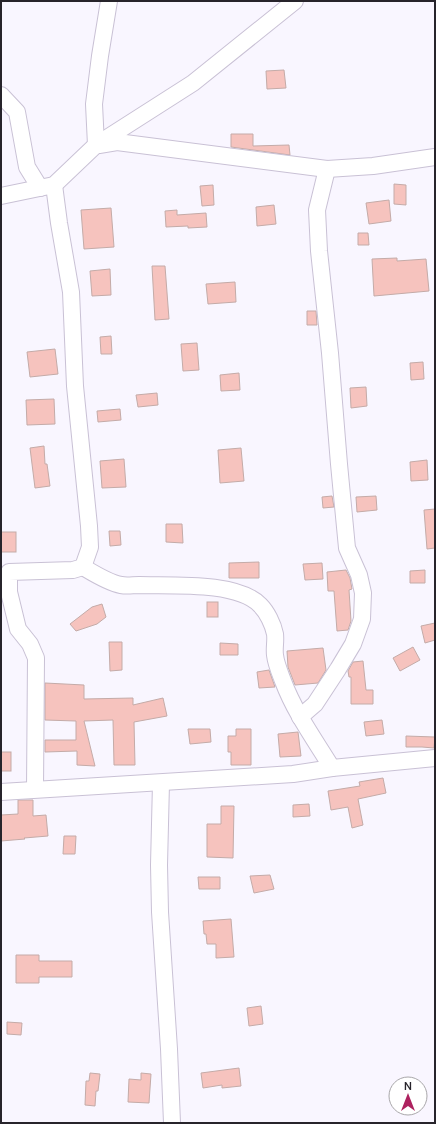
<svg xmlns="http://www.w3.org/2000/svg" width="436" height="1124" viewBox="0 0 436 1124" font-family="Manrope,sans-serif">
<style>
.building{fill:#f6c3be;stroke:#c4aba8}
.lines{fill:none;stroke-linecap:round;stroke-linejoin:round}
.minor-casing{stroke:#c9c1d5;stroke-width:18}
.minor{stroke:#fff;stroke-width:16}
</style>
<rect width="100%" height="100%" fill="#f9f6ff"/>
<!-- building -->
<g class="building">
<polygon points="284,70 286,88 267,89 266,71"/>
<polygon points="231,134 253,134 253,146 289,145 290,155 231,147"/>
<polygon points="394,184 406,185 406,205 394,204"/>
<polygon points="213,185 214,205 202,206 200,186"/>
<polygon points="389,200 391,221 369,224 366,203"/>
<polygon points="274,205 276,224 257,226 256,207"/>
<polygon points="111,208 114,247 84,249 81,210"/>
<polygon points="177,210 177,215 206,213 207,227 188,228 188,226 166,227 165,211"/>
<polygon points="358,233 368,233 369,245 358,245"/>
<polygon points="397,258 397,261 426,259 429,291 374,296 372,259"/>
<polygon points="152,266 165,266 169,319 155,320"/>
<polygon points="110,269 111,295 92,296 90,271"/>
<polygon points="235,282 236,302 208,304 206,284"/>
<polygon points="307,311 316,311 317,325 307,325"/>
<polygon points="111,336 112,354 101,354 100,337"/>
<polygon points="197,343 199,370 183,371 181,344"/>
<polygon points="55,349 58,374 30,377 27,352"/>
<polygon points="423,362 424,379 411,380 410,363"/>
<polygon points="239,373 240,390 221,391 220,375"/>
<polygon points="366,387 367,406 351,408 350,388"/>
<polygon points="157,393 158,405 138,407 136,395"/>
<polygon points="54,399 55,424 27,425 26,400"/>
<polygon points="120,409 121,420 98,422 97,411"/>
<polygon points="44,446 45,464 47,464 50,486 35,488 30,448"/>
<polygon points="241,448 244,481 220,483 218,450"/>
<polygon points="124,459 126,487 102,488 100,461"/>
<polygon points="427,460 428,480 411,481 410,462"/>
<polygon points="332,496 334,507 323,508 322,497"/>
<polygon points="376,496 377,510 357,512 356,497"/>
<polygon points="435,509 435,548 427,549 424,510"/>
<polygon points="166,524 182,524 183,543 166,542"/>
<polygon points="109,531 120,531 121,545 110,546"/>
<rect x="1" y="532" width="15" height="20"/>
<polygon points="259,562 259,578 229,578 229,563"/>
<polygon points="322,563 323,579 305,580 303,564"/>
<polygon points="346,570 350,578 352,589 349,590 351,621 348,630 337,631 334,591 328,591 327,572"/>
<polygon points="425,570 425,583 410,583 410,571"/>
<rect x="207" y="602" width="11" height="15"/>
<polygon points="102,604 106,617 97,624 76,631 70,624 92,607"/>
<polygon points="435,623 435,640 425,643 421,626"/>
<polygon points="109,642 122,642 122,670 110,671"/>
<polygon points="220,643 238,644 238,655 220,655"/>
<polygon points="413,647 420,660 400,671 393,658"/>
<polygon points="323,648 326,670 318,683 295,685 288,667 287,651"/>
<polygon points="363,661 366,690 373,690 373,704 351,704 351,677 349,677 348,671 353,662"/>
<polygon points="269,670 275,687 259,688 257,672"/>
<polygon points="45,683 84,685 84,699 133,698 133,705 163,698 167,716 134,722 135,765 114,765 113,720 84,721 95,766 77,765 77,751 45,752 45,740 76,740 76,721 45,720"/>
<polygon points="382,720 384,734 366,736 364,722"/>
<polygon points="188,729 210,729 211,742 190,744"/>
<polygon points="236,729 251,729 251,765 231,765 231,752 228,752 228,736 236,736"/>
<polygon points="298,732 301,756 280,757 278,734"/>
<polygon points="406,736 435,737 434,748 422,747 406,747"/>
<rect x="1" y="752" width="10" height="19"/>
<polygon points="383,778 386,793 358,799 363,825 352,828 348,807 331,810 328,791 360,786 359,782"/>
<polygon points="18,800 33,800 33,816 46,815 48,836 24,838 25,839 1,841 1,815 18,814"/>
<polygon points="309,804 310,816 293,817 293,805"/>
<polygon points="221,806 234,806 233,858 207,857 207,824 221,824"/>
<polygon points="64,836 76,836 75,854 63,854"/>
<polygon points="270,875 274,889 254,893 250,876"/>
<polygon points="198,877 220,877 220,889 199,889"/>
<polygon points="231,919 234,957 216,958 216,944 207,944 206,934 204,934 203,921"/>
<polygon points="16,955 39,955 39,961 72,961 72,977 39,977 39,983 16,983"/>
<polygon points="261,1006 263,1024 249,1026 247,1008"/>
<polygon points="7,1022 22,1023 21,1035 7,1034"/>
<polygon points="239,1068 241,1086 222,1088 222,1085 203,1088 201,1073"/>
<polygon points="90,1073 100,1074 98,1091 96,1091 95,1106 85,1105 86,1081 89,1081"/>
<polygon points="141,1073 151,1074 149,1103 128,1102 129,1079 141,1080"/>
</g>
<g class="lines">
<!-- minor casing -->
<g class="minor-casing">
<g id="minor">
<polyline points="1,95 17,112 27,167 40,188"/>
<polyline points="96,145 94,104 100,56 109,1"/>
<polyline points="99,145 117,142 327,169 373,166 435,157"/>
<polyline points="1,196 54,185 96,145 193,83 295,1"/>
<path d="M 83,567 C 93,573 109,583 121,585 C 127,586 133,585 139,585 C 170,586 237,581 260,605 C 267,612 273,624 275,634 C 276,641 274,648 275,655 C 276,664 280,673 283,681 C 295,713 315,740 332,768"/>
<polyline points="300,717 315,704 338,669 353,644 362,619 363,593 359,575 347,548 339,464 330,353 319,251 317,210 327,169"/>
<polyline points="161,783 159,865 160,912 169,1049 172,1123"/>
<polyline points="35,789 36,658 30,644 18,629 9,592 9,572 73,570 83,567 90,547 89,526 75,386 71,292 59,223 54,185"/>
<polyline points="1,792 293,774 332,768 435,758"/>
</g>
</g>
<!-- minor -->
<use href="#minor" class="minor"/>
</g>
<!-- border -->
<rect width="436" height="1124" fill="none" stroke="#27242b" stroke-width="4"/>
<!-- north arrow -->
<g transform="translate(408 1096)"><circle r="19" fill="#ffffff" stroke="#a9a7aa"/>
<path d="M0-3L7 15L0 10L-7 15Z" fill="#ae225f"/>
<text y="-6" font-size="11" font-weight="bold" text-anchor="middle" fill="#27242b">N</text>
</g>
</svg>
